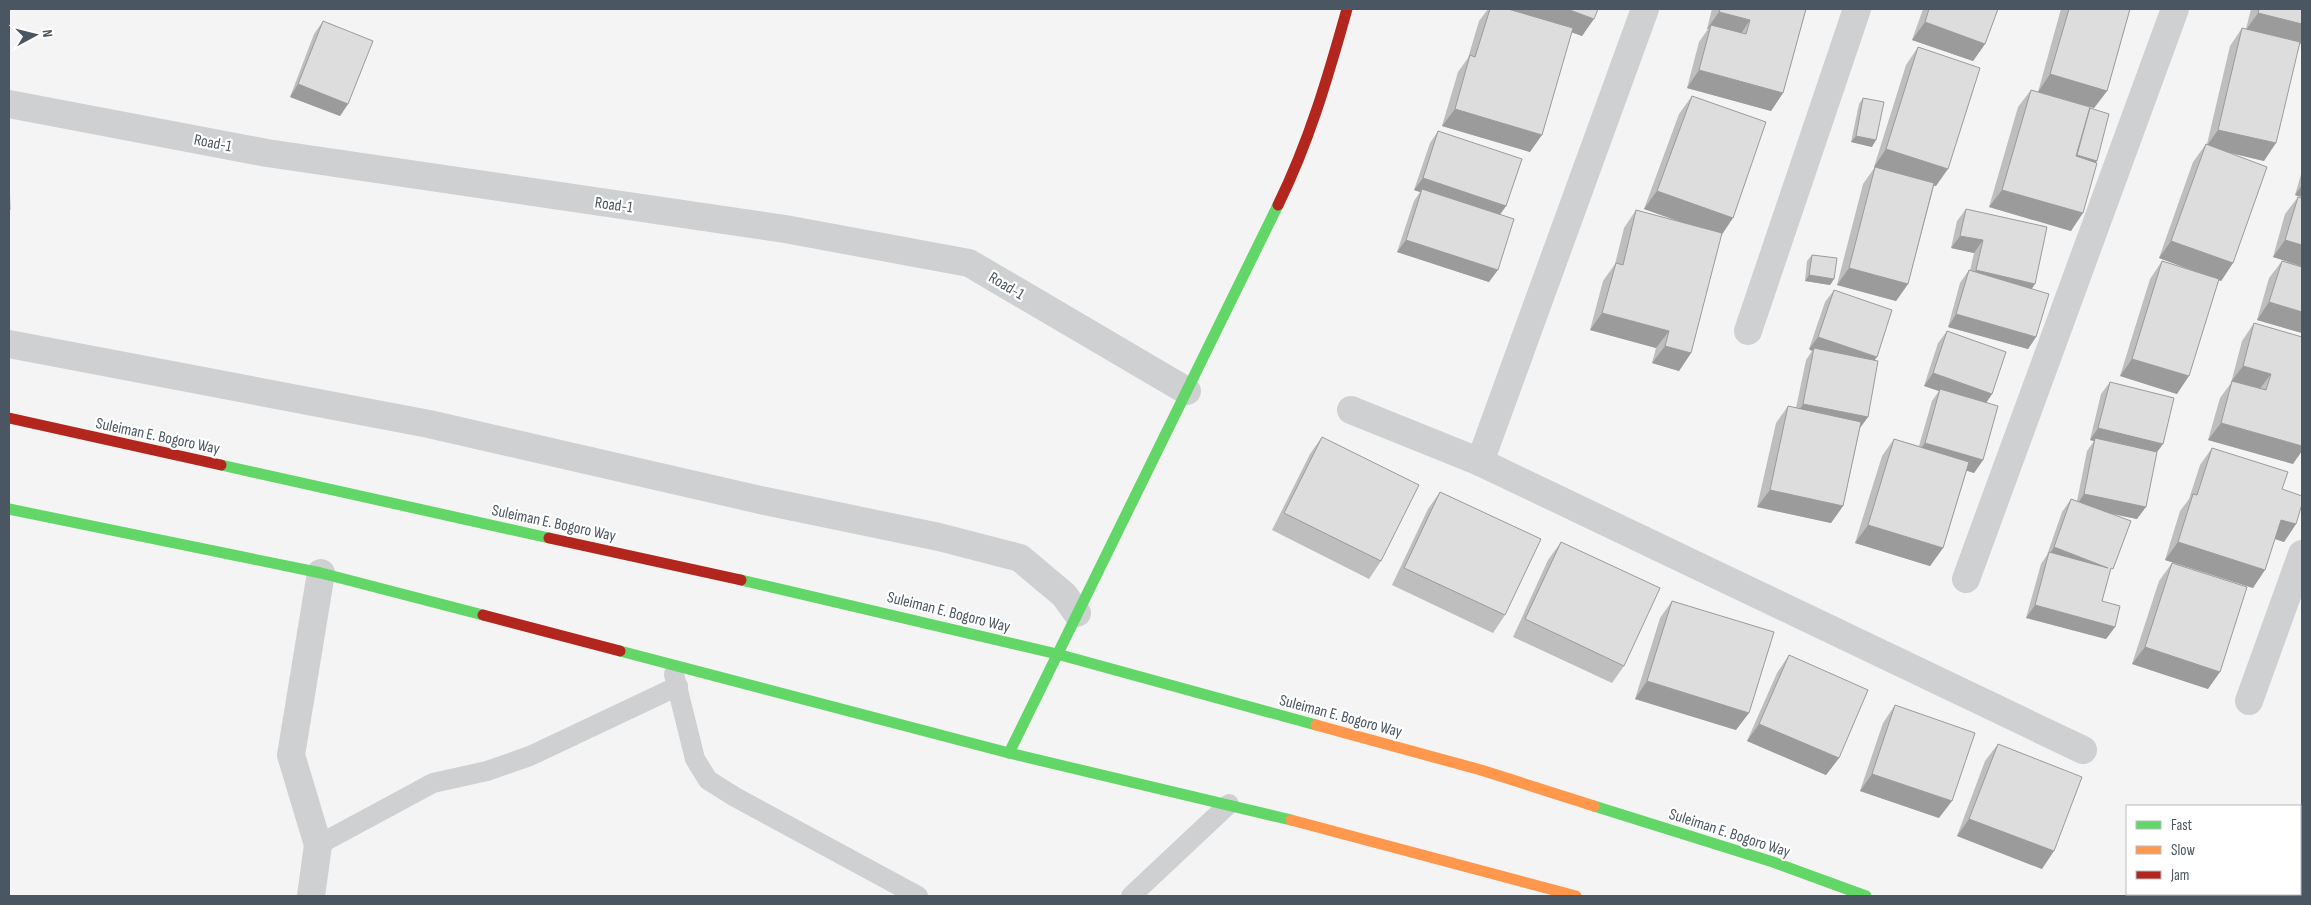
<svg xmlns="http://www.w3.org/2000/svg" width="2311" height="905" viewBox="0 0 2311 905" font-family="'Sofia Sans Condensed',sans-serif">
<style>
.lines{fill:none;stroke-linecap:round;stroke-linejoin:round}
.lane{stroke:#ced0d2;stroke-width:20}
.street{stroke:#ced0d2;stroke-width:28}
.fast{stroke:#63d668;stroke-width:11}
.slow{stroke:#ff974d;stroke-width:11}
.jam{stroke:#b3261e;stroke-width:11}
.wall{fill:#bebebf}
.shaded-wall{fill:#9b9b9b}
.building{fill:#ddddde;stroke:#9b9b9b}
.labels{text-anchor:middle;stroke-width:4.5;stroke-linejoin:round;paint-order:stroke}
.street-label{font-size:16px;fill:#4a5661;stroke:#fff}
</style>
<rect width="100%" height="100%" fill="#f4f4f4"/>
<g class="lines">
<!-- lane -->
<g class="lane">
<polyline points="674,674 695,759 708,780 735,797 918,896"/>
<polyline points="318,845 433,783 487,771 530,756 678,686"/>
<polyline points="1131,896 1229,804"/>
</g>
<!-- street -->
<g class="street">
<polyline points="9,104 267,153 785,229 969,263 1187,391"/>
<polyline points="1748,331 1857,9"/>
<polyline points="9,344 429,424 765,501 939,537 1020,558 1064,595 1077,613"/>
<polyline points="1351,410 1480,462 2083,750"/>
<polyline points="1480,462 1645,9"/>
<polyline points="1966,579 2175,9"/>
<polyline points="2249,701 2302,554"/>
<polyline points="311,896 318,845 291,755 321,573"/>
</g>
<!-- fast -->
<g class="fast">
<polyline points="221,465 549,538"/>
<polyline points="9,509 321,573 483,615"/>
<polyline points="741,580 1057,654 1316,725"/>
<polyline points="620,651 1009,753 1291,820"/>
<polyline points="1009,753 1278,205"/>
<polyline points="1594,806 1773,862 1866,896"/>
</g>
<!-- slow -->
<g class="slow">
<polyline points="1316,725 1481,770 1594,806"/>
<polyline points="1291,820 1576,896"/>
</g>
<!-- jam -->
<g class="jam">
<path d="M 1278,205 C 1309,142 1328,77 1347,9"/>
<polyline points="9,418 221,465"/>
<polyline points="549,538 741,580"/>
<polyline points="483,615 620,651"/>
</g>
</g>
<!-- wall -->
<g class="wall">
<polygon points="1488,9 1598,9 1582,36 1571,32 1530,152 1442,126 1458,72 1468,58 1479,21"/>
<polygon points="1712,9 1806,9 1783,93 1771,111 1687,88 1699,42 1708,29 1707,29"/>
<polygon points="1923,9 1998,9 1985,44 1973,61 1912,40"/>
<polygon points="2061,9 2130,9 2107,91 2094,108 2038,92"/>
<polygon points="2251,9 2302,9 2302,44 2299,43 2264,161 2230,153 2233,263 2221,281 2219,280 2177,394 2120,376 2150,279 2162,261 2197,272 2159,258 2193,162 2206,144 2207,144 2230,46 2242,28 2246,29"/>
<polygon points="323,21 348,104 340,116 290,97 314,34"/>
<polygon points="1918,47 1936,186 1934,186 1908,284 1896,301 1837,285 1863,184 1875,167 1874,167 1906,65"/>
<polygon points="2031,90 2095,162 2071,231 1989,207 2018,107"/>
<polygon points="1692,96 1721,235 1691,353 1679,371 1652,363 1656,348 1590,330 1603,281 1615,264 1624,228 1636,210 1686,224 1644,209 1679,114"/>
<polygon points="1863,98 1872,147 1851,142 1859,104"/>
<polygon points="1438,131 1506,206 1500,215 1489,282 1397,252 1414,201 1420,192 1414,190 1430,143"/>
<polygon points="2302,171 2302,197 2295,195"/>
<polygon points="2298,197 2302,198 2302,333 2257,320 2269,278 2282,261 2301,266 2273,257 2285,214"/>
<polygon points="1966,209 2032,289 2036,337 2028,349 1948,327 1960,283 1969,270 1970,271 1974,253 1951,248 1957,221"/>
<polygon points="1812,255 1834,279 1830,285 1805,281 1807,261"/>
<polygon points="1834,290 1874,360 1868,417 1860,428 1843,506 1831,523 1757,507 1776,423 1788,406 1796,408 1806,360 1812,351 1809,349 1825,302"/>
<polygon points="2254,323 2302,337 2293,464 2208,440 2220,398 2231,383 2242,341"/>
<polygon points="1947,331 1992,394 1986,403 1983,460 1974,473 1967,470 1943,548 1930,566 1855,543 1882,456 1894,439 1919,446 1932,401 1939,391 1924,386 1938,343"/>
<polygon points="2110,382 2163,444 2157,452 2137,519 2111,514 2109,574 2102,601 2115,627 2106,639 2026,618 2041,564 2047,555 2062,512 2071,499 2077,501 2087,451 2094,441 2090,440 2101,394"/>
<polygon points="1322,437 1381,561 1369,579 1272,530 1310,454"/>
<polygon points="2212,448 2282,489 2296,524 2284,542 2275,539 2253,588 2165,560 2180,511 2189,499 2200,465"/>
<polygon points="1440,492 1505,615 1493,633 1392,585 1428,509"/>
<polygon points="1561,542 1624,666 1612,683 1513,637 1548,560"/>
<polygon points="2172,563 2208,689 2132,664 2159,581"/>
<polygon points="1672,601 1736,730 1635,699 1660,618"/>
<polygon points="1789,655 1839,758 1826,775 1747,741 1777,673"/>
<polygon points="1895,705 1939,818 1860,791 1883,723"/>
<polygon points="1998,744 2042,869 1957,836 1985,761"/>
</g>
<!-- shaded-wall -->
<g class="shaded-wall">
<polygon points="1507,9 1567,9 1594,19 1582,36"/>
<polygon points="1719,12 1750,20 1738,38 1711,25 1708,29 1707,29"/>
<polygon points="2258,13 2302,24 2302,44 2246,30"/>
<polygon points="1925,22 1985,44 1973,61 1912,40"/>
<polygon points="1699,70 1783,93 1771,111 1687,88"/>
<polygon points="2050,74 2107,91 2094,108 2038,92"/>
<polygon points="298,84 348,104 340,116 290,97"/>
<polygon points="1455,109 1542,135 1530,152 1442,126"/>
<polygon points="2218,130 2276,143 2264,161 2206,147"/>
<polygon points="1856,136 1876,140 1872,147 1851,142"/>
<polygon points="1886,149 1948,169 1936,186 1874,167"/>
<polygon points="2075,155 2097,161 2092,167 2070,161"/>
<polygon points="1423,178 1506,206 1497,218 1422,189 1420,192 1414,190"/>
<polygon points="2302,185 2302,197 2295,195"/>
<polygon points="2002,190 2083,213 2071,231 1989,207"/>
<polygon points="1657,191 1733,218 1721,236 1644,209"/>
<polygon points="1960,236 1983,240 1974,253 1951,248"/>
<polygon points="1406,240 1498,270 1489,282 1397,252"/>
<polygon points="2285,240 2302,245 2302,264 2301,266 2273,257"/>
<polygon points="2171,241 2233,263 2221,281 2159,258"/>
<polygon points="1849,268 1908,284 1896,301 1837,285"/>
<polygon points="1976,270 2035,284 2027,296 1967,282"/>
<polygon points="1809,275 1834,279 1830,285 1805,281"/>
<polygon points="2269,302 2302,312 2302,333 2257,320"/>
<polygon points="1602,313 1669,331 1656,348 1590,330"/>
<polygon points="1956,314 2036,337 2028,349 1948,327"/>
<polygon points="1818,337 1877,357 1868,369 1814,348 1812,351 1809,349"/>
<polygon points="1665,346 1691,353 1679,371 1652,363"/>
<polygon points="2132,359 2189,376 2177,394 2120,376"/>
<polygon points="2243,366 2271,374 2258,391 2232,381 2230,383"/>
<polygon points="1933,373 1992,394 1984,406 1940,389 1939,391 1924,386"/>
<polygon points="1803,404 1868,417 1859,429 1795,417"/>
<polygon points="2221,423 2302,446 2302,451 2293,464 2208,440"/>
<polygon points="2098,428 2163,444 2154,456 2095,438 2094,441 2090,440"/>
<polygon points="1925,443 1983,460 1974,473 1916,455"/>
<polygon points="1770,490 1843,506 1831,523 1757,507"/>
<polygon points="2084,494 2146,507 2137,519 2076,506"/>
<polygon points="2281,520 2296,524 2284,542 2269,537"/>
<polygon points="1868,525 1943,548 1930,566 1855,543"/>
<polygon points="2178,542 2265,570 2253,588 2165,560"/>
<polygon points="2054,547 2108,568 2049,555"/>
<polygon points="2035,605 2115,627 2106,639 2026,618"/>
<polygon points="2145,647 2220,672 2208,689 2132,664"/>
<polygon points="1647,681 1749,713 1736,730 1635,699"/>
<polygon points="1759,724 1839,758 1826,775 1747,741"/>
<polygon points="1872,774 1952,801 1939,818 1860,791"/>
<polygon points="1969,819 2054,851 2042,869 1957,836"/>
</g>
<!-- building -->
<g class="building">
<polygon points="1490,9 1508,9 1573,28 1542,135 1455,109 1470,55 1475,57"/>
<polygon points="1567,9 1598,9 1594,19"/>
<polygon points="1720,9 1806,9 1783,93 1699,70 1711,25 1746,34 1750,20 1719,12"/>
<polygon points="1929,9 1998,9 1985,44 1925,22"/>
<polygon points="2069,9 2130,9 2107,91 2050,74"/>
<polygon points="2259,9 2302,9 2302,24 2258,13"/>
<polygon points="323,21 373,41 348,104 298,84"/>
<polygon points="2242,28 2300,42 2276,143 2218,130"/>
<polygon points="1918,47 1980,68 1948,169 1886,149"/>
<polygon points="2031,90 2090,107 2076,156 2097,163 2083,213 2002,190"/>
<polygon points="1692,96 1766,122 1733,218 1657,191"/>
<polygon points="1863,98 1884,102 1876,140 1856,136"/>
<polygon points="2090,108 2109,114 2097,161 2077,155"/>
<polygon points="1438,131 1522,159 1506,206 1423,178"/>
<polygon points="2206,144 2267,167 2233,263 2171,241"/>
<polygon points="1875,167 1934,183 1908,284 1849,268"/>
<polygon points="9,180 10,210 9,210"/>
<polygon points="1422,189 1514,219 1498,270 1406,240"/>
<polygon points="2298,197 2302,198 2302,245 2285,240"/>
<polygon points="1966,209 2047,227 2035,284 1976,270 1983,240 1960,236"/>
<polygon points="1636,210 1722,233 1691,353 1665,346 1669,331 1602,313 1616,263 1623,265"/>
<polygon points="1812,255 1837,258 1834,279 1809,275"/>
<polygon points="2162,261 2219,279 2189,376 2132,359"/>
<polygon points="2282,261 2302,267 2302,312 2269,302"/>
<polygon points="1969,270 2049,294 2036,337 1956,314"/>
<polygon points="1834,290 1892,310 1877,357 1818,337"/>
<polygon points="2254,323 2302,337 2302,446 2221,423 2232,381 2266,390 2271,374 2243,366"/>
<polygon points="1947,331 2006,352 1992,394 1933,373"/>
<polygon points="1814,348 1878,361 1868,417 1803,404"/>
<polygon points="2110,382 2174,398 2163,444 2098,428"/>
<polygon points="1940,389 1998,406 1983,460 1925,443"/>
<polygon points="1788,406 1861,422 1843,506 1770,490"/>
<polygon points="1322,437 1419,485 1381,561 1284,513"/>
<polygon points="2095,438 2157,452 2146,507 2084,494"/>
<polygon points="1894,439 1969,462 1943,548 1868,525"/>
<polygon points="2212,448 2288,472 2282,489 2302,496 2302,504 2296,524 2281,520 2265,570 2178,542 2193,494 2197,495"/>
<polygon points="1440,492 1541,539 1505,615 1404,568"/>
<polygon points="2071,499 2131,521 2113,569 2111,568 2102,601 2120,606 2115,627 2035,605 2049,552 2108,568 2054,547"/>
<polygon points="1561,542 1660,588 1624,666 1525,619"/>
<polygon points="2172,563 2247,587 2220,672 2145,647"/>
<polygon points="1672,601 1774,632 1749,713 1647,681"/>
<polygon points="1789,655 1868,690 1839,758 1759,724"/>
<polygon points="1895,705 1975,733 1952,801 1872,774"/>
<polygon points="1998,744 2082,777 2054,851 1969,819"/>
</g>
<g class="labels">
<!-- street labels -->
<g class="street-label">
<text transform="translate(213 142) rotate(11)" y="6">Road-1</text>
<text transform="translate(614 204) rotate(8)" y="6">Road-1</text>
<text transform="translate(1007 285) rotate(31)" y="6">Road-1</text>
<text transform="translate(158 435) rotate(12)" y="6">Suleiman E. Bogoro Way</text>
<text transform="translate(554 522) rotate(12)" y="6">Suleiman E. Bogoro Way</text>
<text transform="translate(949 611) rotate(14)" y="6">Suleiman E. Bogoro Way</text>
<text transform="translate(1341 715) rotate(15)" y="6">Suleiman E. Bogoro Way</text>
<text transform="translate(1730 832) rotate(18)" y="6">Suleiman E. Bogoro Way</text>
</g>
</g>
<!-- border -->
<rect width="2311" height="905" fill="none" stroke="#4a5661" stroke-width="20"/>
<!-- legend -->
<rect x="2126" y="805" width="175" height="90" fill="#ffffff" stroke="#b7bbc0"/>
<rect x="2136" y="821" width="25" height="8" fill="#63d668" stroke="#b7bbc0"/>
<text x="2171" y="830" font-size="15" fill="#4a5661">Fast</text>
<rect x="2136" y="846" width="25" height="8" fill="#ff974d" stroke="#b7bbc0"/>
<text x="2171" y="855" font-size="15" fill="#4a5661">Slow</text>
<rect x="2136" y="871" width="25" height="8" fill="#b3261e" stroke="#b7bbc0"/>
<text x="2171" y="880" font-size="15" fill="#4a5661">Jam</text>
<!-- north arrow -->
<g transform="translate(35 35) rotate(83)" stroke="#ffffff" stroke-width="4" paint-order="stroke">
<path d="M0-4L9 19L0 12L-9 19Z" fill="#4a5661"/>
<text y="-8" font-size="14" font-weight="bold" text-anchor="middle" fill="#4a5661">N</text>
</g>
</svg>
